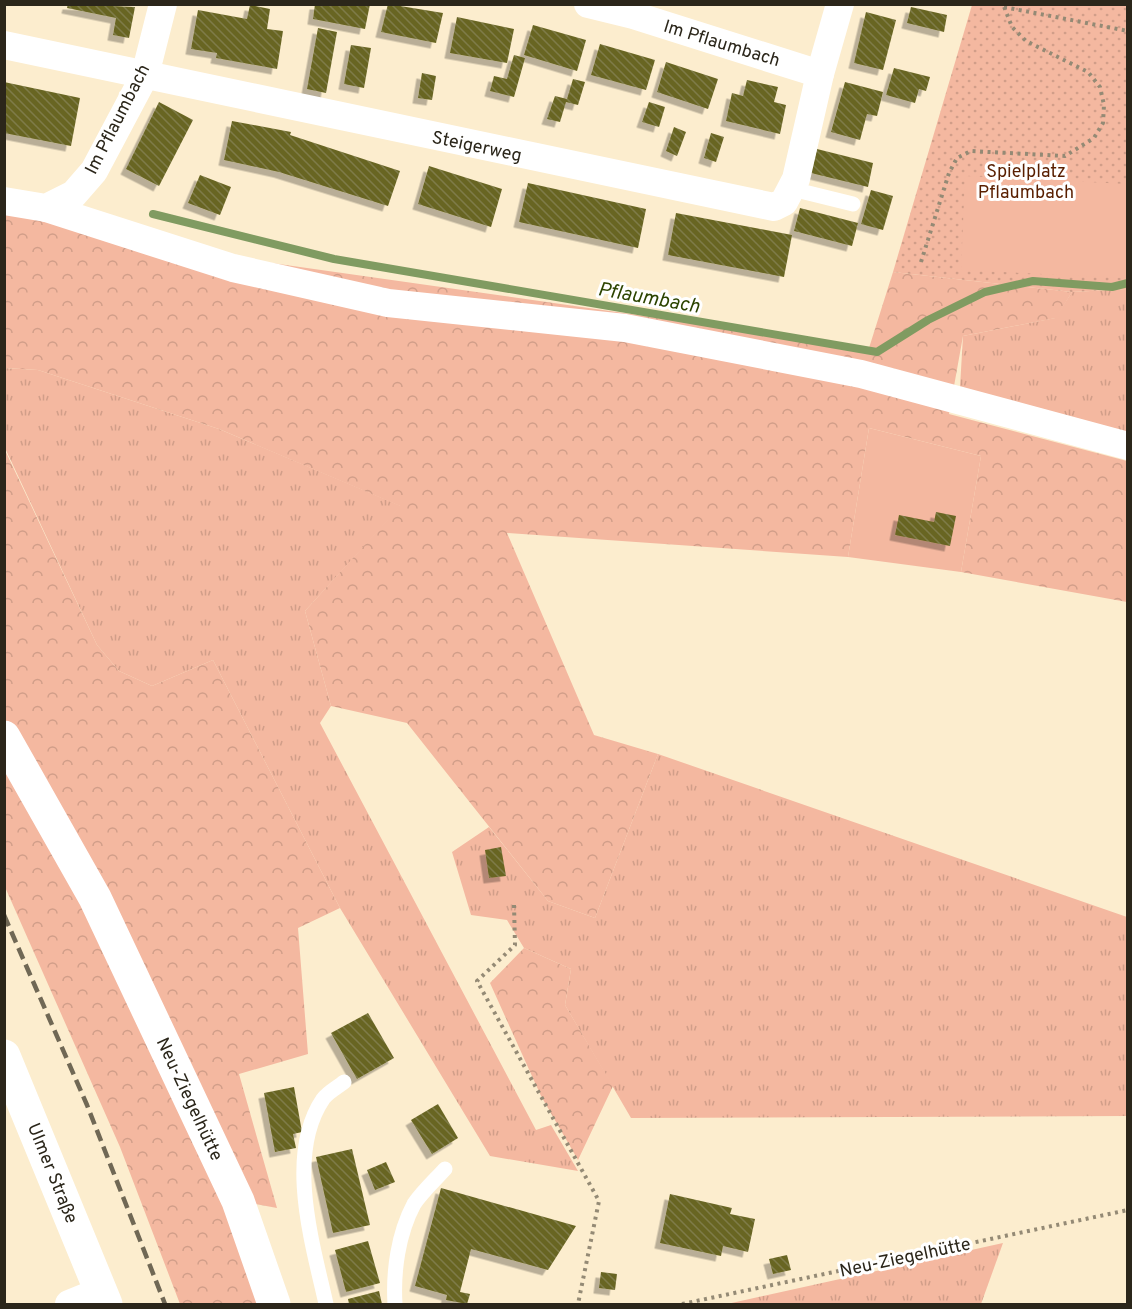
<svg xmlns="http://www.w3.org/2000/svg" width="1132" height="1309" viewBox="0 0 1132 1309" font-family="Overpass,sans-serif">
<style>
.grass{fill:url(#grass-tufts)}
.forest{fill:url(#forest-crowns)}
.park{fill:url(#park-dots)}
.garden{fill:#f4b8a0}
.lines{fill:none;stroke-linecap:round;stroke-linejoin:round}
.stream{stroke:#809b61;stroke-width:8}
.building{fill:url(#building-back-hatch);filter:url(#shadow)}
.path{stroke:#948a75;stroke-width:4;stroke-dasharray:3 4.5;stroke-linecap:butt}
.lane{stroke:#fff;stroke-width:15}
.street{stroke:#fff;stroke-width:28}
.secondary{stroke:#fff;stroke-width:33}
.rail{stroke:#706855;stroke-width:4.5;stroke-dasharray:12 6;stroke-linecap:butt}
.labels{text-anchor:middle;stroke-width:6;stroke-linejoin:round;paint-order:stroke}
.street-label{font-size:18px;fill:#2b261a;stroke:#fff}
.park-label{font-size:18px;fill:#591f01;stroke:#fff}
.water-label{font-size:20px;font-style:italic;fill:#2c4400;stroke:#fff}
</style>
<defs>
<pattern id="grass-tufts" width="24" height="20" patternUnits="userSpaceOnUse" patternTransform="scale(1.5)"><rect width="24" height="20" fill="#f4b8a0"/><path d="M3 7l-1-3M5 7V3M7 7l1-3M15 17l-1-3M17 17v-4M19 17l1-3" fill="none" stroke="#d19e89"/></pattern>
<pattern id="forest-crowns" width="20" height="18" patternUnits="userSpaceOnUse" patternTransform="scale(1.5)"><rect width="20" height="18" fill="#f4b8a0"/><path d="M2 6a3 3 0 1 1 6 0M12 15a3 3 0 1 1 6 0" fill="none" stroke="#d19e89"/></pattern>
<pattern id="park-dots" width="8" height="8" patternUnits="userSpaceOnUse" patternTransform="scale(1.5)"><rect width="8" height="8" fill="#f4b8a0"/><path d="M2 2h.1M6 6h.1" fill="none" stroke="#d19e89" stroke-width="1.8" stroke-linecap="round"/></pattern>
<pattern id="building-back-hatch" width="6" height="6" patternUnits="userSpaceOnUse" patternTransform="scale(1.5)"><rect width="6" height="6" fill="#686523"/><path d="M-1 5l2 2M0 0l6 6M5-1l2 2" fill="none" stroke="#7e7b49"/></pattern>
<filter id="shadow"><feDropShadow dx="-5.5" dy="5.5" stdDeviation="0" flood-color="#0004"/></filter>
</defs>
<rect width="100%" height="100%" fill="#fcedce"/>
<!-- grass -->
<g class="grass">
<polygon points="1127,289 1127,432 960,387 963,336 1055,318 1072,292"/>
<polygon points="4,368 38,370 219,429 401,506 305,611 331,706 320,723 536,1130 551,1125 578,1171 490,1156 340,908 213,660 152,686 119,671 97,645 5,448"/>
<polygon points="658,754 1127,917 1127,1116 631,1118 565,1005 571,969 524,948 507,920 471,915 452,852 489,827 548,901 595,918"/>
<polygon points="1003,1243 981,1304 727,1304"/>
</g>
<!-- forest -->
<g class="forest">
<polygon points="4,201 118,241 869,348 893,272 1072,292 1056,318 963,336 949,414 1127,461 1127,602 961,572 981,456 869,428 848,557 507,533 594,735 658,754 595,918 548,901 407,723 331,706 305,611 400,506 219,429 38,370 5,368"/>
<polygon points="4,448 97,645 119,671 152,686 213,660 340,908 298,928 308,1054 239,1074 277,1208 238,1201 229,1207 263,1304 180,1304 120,1147 5,887"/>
<polygon points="524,948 571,969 565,1005 613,1086 578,1160 541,1096 490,983"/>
</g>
<!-- park -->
<polygon class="park" points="972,5 1127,5 1127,289 1072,292 893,272"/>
<!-- garden -->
<g class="garden">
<polygon points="965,176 1127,184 1127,278 961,270"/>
<polygon points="869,428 981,456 961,572 848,557"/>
</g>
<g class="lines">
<!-- stream -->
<polyline class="stream" points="153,214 334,259 877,352 928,320 985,292 1033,281 1112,287 1128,283"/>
</g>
<!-- building -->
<g class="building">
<polygon points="68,4 135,7 129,38 113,35 116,18 67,8"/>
<polygon points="315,4 370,4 365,29 313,19"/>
<polygon points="388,4 443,13 436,43 381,32"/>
<polygon points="250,5 270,9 267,29 283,31 277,69 216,58 217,53 191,49 198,10 247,19"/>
<polygon points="911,7 947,15 944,32 907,23"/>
<polygon points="866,12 896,20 883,70 854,63"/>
<polygon points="457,17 514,29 507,63 450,53"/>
<polygon points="533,25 586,40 577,71 524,55"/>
<polygon points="318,28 337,32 326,93 307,89"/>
<polygon points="600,44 655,60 646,90 591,75"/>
<polygon points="351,45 371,48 364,88 344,84"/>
<polygon points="514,55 525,58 514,97 490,91 494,76 507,79"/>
<polygon points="666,62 718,79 708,109 657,92"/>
<polygon points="894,68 930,77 926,91 919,89 915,103 886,95"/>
<polygon points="422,73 436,76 432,100 418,98"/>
<polygon points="573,79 585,82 578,105 566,102 560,122 547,119 555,96 567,99"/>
<polygon points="747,80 778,87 774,102 786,105 780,134 726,121 732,93 743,96"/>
<polygon points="4,82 80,98 71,146 4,133"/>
<polygon points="845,82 883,92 877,116 867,114 860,140 831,132"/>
<polygon points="159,102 193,120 159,186 126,169"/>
<polygon points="649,102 665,107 659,127 642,122"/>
<polygon points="232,121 291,132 290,135 400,171 388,206 279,172 224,160"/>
<polygon points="674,127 686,132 677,156 666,151"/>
<polygon points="711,133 724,137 716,162 704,158"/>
<polygon points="817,149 873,163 868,187 811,173"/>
<polygon points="429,166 502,189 491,227 418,204"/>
<polygon points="200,175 231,187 220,215 188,203"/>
<polygon points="528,183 646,209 638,248 519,222"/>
<polygon points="871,190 893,196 883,230 861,224"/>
<polygon points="800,208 858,223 852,246 794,231"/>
<polygon points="676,213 792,235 784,277 668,255"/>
<polygon points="936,512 956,516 950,546 895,535 899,515 934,522"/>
<polygon points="501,847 506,876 489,878 485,850"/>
<polygon points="368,1013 394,1058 357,1079 331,1033"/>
<polygon points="294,1087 302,1132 293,1134 296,1148 275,1152 264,1093"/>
<polygon points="438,1104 458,1138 432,1154 411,1120"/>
<polygon points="352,1149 370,1225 333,1233 316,1157"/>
<polygon points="386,1162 395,1182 375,1190 367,1170"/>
<polygon points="441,1188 576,1226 548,1270 471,1249 460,1292 470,1294 467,1304 446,1300 447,1295 415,1286"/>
<polygon points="670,1194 732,1208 730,1214 755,1219 748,1252 723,1246 721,1256 660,1243"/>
<polygon points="368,1241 380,1283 346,1292 335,1250"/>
<polygon points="787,1255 791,1270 773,1274 769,1259"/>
<polygon points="601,1272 617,1274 615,1290 599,1288"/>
<polygon points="379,1291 382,1304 349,1304 348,1299"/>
</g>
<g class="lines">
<!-- path -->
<g class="path">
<polyline points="1004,7 1128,31"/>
<polyline points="921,262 949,173 957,158 971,151 1065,156 1094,138 1103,123 1104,105 1100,87 1088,72 1026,41 1012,27 1003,4"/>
<polyline points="514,905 515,945 477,981 599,1201 578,1304"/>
<polyline points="682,1304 1128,1210"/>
</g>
<!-- lane -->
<g class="lane">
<polyline points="792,189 853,204"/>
<path d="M 326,1304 C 313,1245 285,1155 323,1099 C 328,1092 338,1087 344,1082"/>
<path d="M 395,1304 C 393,1272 398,1234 414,1204 C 422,1192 435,1180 445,1169"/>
</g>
<!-- street -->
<g class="street">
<polyline points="4,45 774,207 784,202 796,179 820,74 633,15 588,4"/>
<polyline points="820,74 840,4"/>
<polyline points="4,201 46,208 74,194 94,171 145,75 163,4"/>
<polyline points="46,208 233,268 388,303 625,328 861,374 1128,446"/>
<polyline points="69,1304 101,1291"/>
</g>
<!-- secondary -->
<g class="secondary">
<polyline points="4,737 95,898 238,1201 274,1304"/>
<polyline points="4,1056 106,1304"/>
</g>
<!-- rail -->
<polyline class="rail" points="4,915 87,1105 165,1304"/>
</g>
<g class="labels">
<!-- street labels -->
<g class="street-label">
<text transform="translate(722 43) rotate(17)" y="6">Im Pflaumbach</text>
<text transform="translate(117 119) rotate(-63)" y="6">Im Pflaumbach</text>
<text transform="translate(477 146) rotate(12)" y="6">Steigerweg</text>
<text transform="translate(190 1099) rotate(65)" y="6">Neu-Ziegelhütte</text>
<text transform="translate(53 1173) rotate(68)" y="6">Ulmer Straße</text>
<text transform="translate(905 1257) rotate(-12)" y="6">Neu-Ziegelhütte</text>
</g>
<!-- park labels -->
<g class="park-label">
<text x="1026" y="177">Spielplatz<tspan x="1026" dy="21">Pflaumbach</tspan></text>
</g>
<!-- water labels -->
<g class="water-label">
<text transform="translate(649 297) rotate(10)" y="7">Pflaumbach</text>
</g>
</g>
<!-- border -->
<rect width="1132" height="1309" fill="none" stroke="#2b261a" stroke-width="12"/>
</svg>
